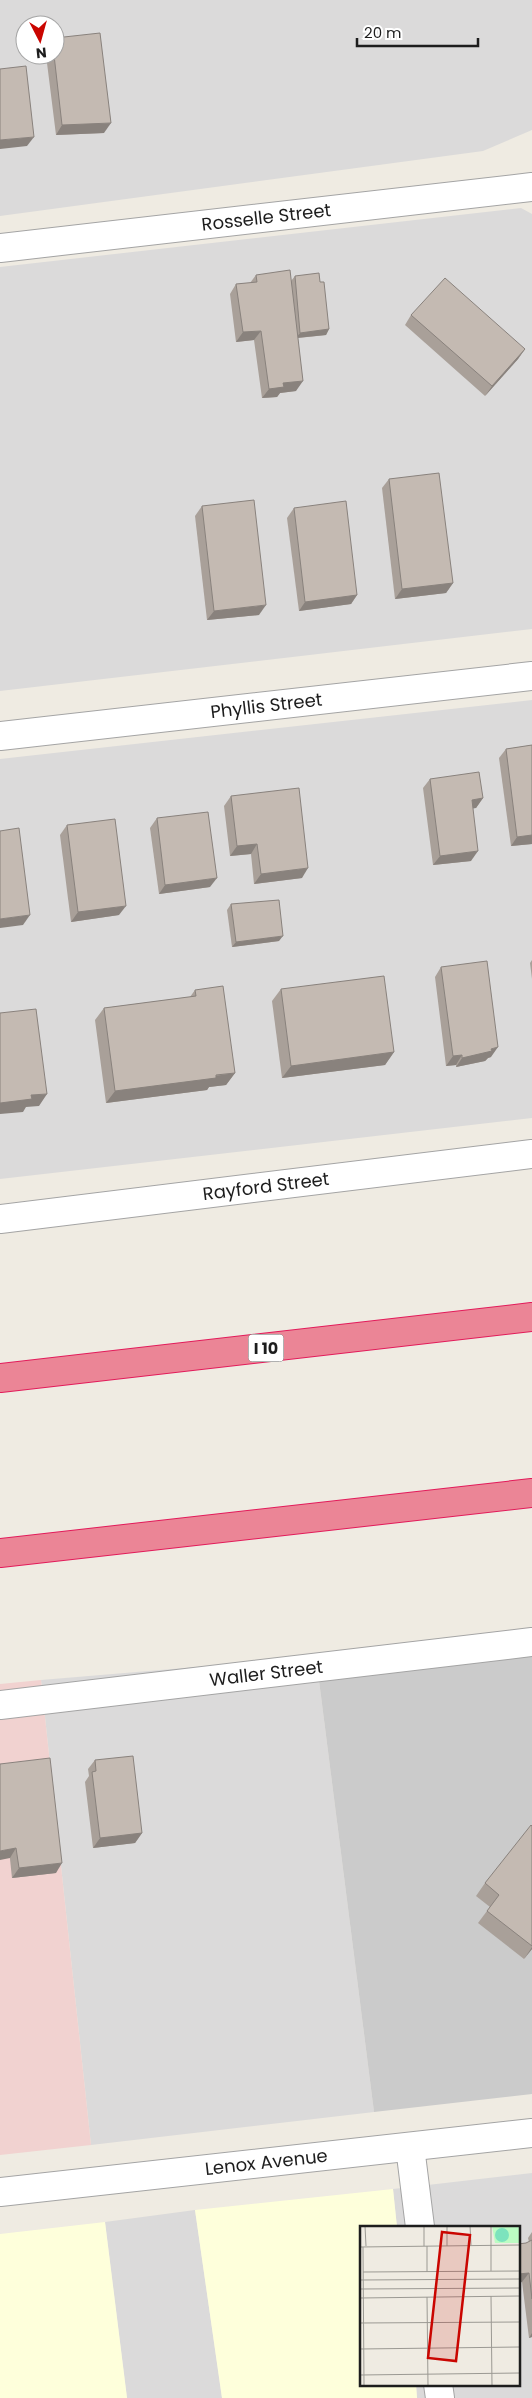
<svg xmlns="http://www.w3.org/2000/svg" width="532" height="2398" viewBox="0 0 532 2398" font-family="Poppins,sans-serif">
<style>
.residential{fill:#dbdada;fill-rule:evenodd}
.commercial{fill:#f1d2d0}
.education{fill:#feffdb}
.religious{fill:#cbcbcb}
.lines{fill:none;stroke-linecap:round;stroke-linejoin:round}
.minor-casing{stroke:#a4a4a4;stroke-width:30}
.tertiary-casing{stroke:#a4a4a4;stroke-width:30}
.motorway-casing{stroke:#e21b5a;stroke-width:30}
.minor{stroke:#fff;stroke-width:28}
.tertiary{stroke:#fff;stroke-width:28}
.motorway{stroke:#eb8596;stroke-width:28}
.wall{fill:#a9a099}
.shaded-wall{fill:#89827d}
.building{fill:#c4bab2;stroke:#89827d}
.labels{text-anchor:middle;stroke-width:4;stroke-linejoin:round;paint-order:stroke}
.shield{fill:#fff;stroke:#616161;stroke-width:1}
.shield-label{font-size:16px;font-weight:bold;fill:#1d1d1d}
.street-label{font-size:18px;fill:#1d1d1d;stroke:#fff}
.inset-road{fill:none;stroke:#9b9993;stroke-width:1}
.view{fill:#ca0500;fill-opacity:0.15;stroke:#ca0500;stroke-width:2.5}
.inset-edge{fill:none;stroke:#1d1d1d;stroke-width:2.5}
</style>
<rect width="100%" height="100%" fill="#efebe2"/>
<!-- residential -->
<g class="residential">
<path d="M 0,0 L 532,0 L 532,130 L 483,151 L 0,216 ZM 25,25 L 55,25 L 55,55 L 25,55 Z"/>
<polygon points="521,208 532,214 532,629 0,691 0,267"/>
<polygon points="532,700 532,1118 0,1179 0,759"/>
<polygon points="316,1657 374,2112 91,2145 41,1680"/>
<polygon points="532,2173 532,2398 417,2398 416,2384 518,2384 518,2227 397,2227 393,2189"/>
<polygon points="195,2210 222,2398 127,2398 105,2222"/>
</g>
<!-- commercial -->
<polygon class="commercial" points="41,1680 91,2145 0,2155 0,1684"/>
<!-- education -->
<g class="education">
<polygon points="393,2189 397,2227 361,2227 361,2384 416,2384 417,2398 222,2398 195,2210"/>
<polygon points="105,2222 127,2398 0,2398 0,2234"/>
</g>
<!-- religious -->
<polygon class="religious" points="532,1628 532,2094 374,2112 316,1657"/>
<g class="lines">
<!-- minor casing -->
<g class="minor-casing">
<g id="minor">
<path id="s1" d="M 0,248 L 532,187"/>
<path id="s2" d="M 0,736 L 532,676"/>
<path id="s3" d="M 0,1219 L 532,1154"/>
<path id="s4" d="M 0,1705 L 532,1642"/>
<polyline points="410,2147 420,2227"/>
<polyline points="438,2384 440,2398"/>
</g>
</g>
<!-- tertiary casing -->
<g class="tertiary-casing">
<g id="tertiary">
<path id="s5" d="M 0,2192 L 532,2133"/>
</g>
</g>
<!-- motorway casing -->
<g class="motorway-casing">
<g id="motorway">
<polyline points="0,1378 532,1317"/>
<polyline points="0,1553 532,1493"/>
</g>
</g>
<!-- minor -->
<use href="#minor" class="minor"/>
<!-- tertiary -->
<use href="#tertiary" class="tertiary"/>
<!-- motorway -->
<use href="#motorway" class="motorway"/>
</g>
<!-- wall -->
<g class="wall">
<polygon points="46,55 55,55 104,133 56,135"/>
<polygon points="256,275 291,281 295,276 320,282 329,329 326,335 298,338 296,391 280,393 277,397 262,398 254,340 236,342 230,294 236,284 250,283"/>
<polygon points="411,315 525,349 518,359 485,396 405,325"/>
<polygon points="389,479 453,583 446,593 395,599 382,488"/>
<polygon points="202,506 259,615 207,620 195,516"/>
<polygon points="294,508 357,595 351,604 299,611 287,518"/>
<polygon points="532,745 532,844 511,846 499,758 506,749"/>
<polygon points="430,779 483,798 476,808 473,808 471,861 433,865 423,788"/>
<polygon points="231,796 302,878 254,884 251,854 230,856 224,806"/>
<polygon points="157,818 210,887 159,894 150,828"/>
<polygon points="67,825 119,915 71,922 60,835"/>
<polygon points="231,904 279,941 232,947 227,910"/>
<polygon points="532,960 532,979 530,963"/>
<polygon points="441,967 491,1057 488,1058 485,1061 456,1067 456,1065 446,1066 435,977"/>
<polygon points="281,989 394,1052 385,1065 282,1078 272,1001"/>
<polygon points="195,990 235,1073 226,1085 209,1087 207,1090 106,1103 95,1020 104,1008 190,997"/>
<polygon points="95,1760 142,1833 135,1843 93,1848 85,1782 89,1776 88,1769"/>
<polygon points="0,1764 56,1873 12,1878"/>
<polygon points="532,1826 532,1949 524,1959 478,1923 490,1907 476,1896 485,1883"/>
<polygon points="532,2232 532,2337 529,2338 522,2282 518,2283 518,2244 526,2243 529,2242 528,2238"/>
</g>
<!-- shaded-wall -->
<g class="shaded-wall">
<polygon points="111,123 104,133 56,135 62,125"/>
<polygon points="34,137 27,146 0,149 0,140"/>
<polygon points="329,329 326,335 296,338 300,333"/>
<polygon points="261,331 254,340 236,342 243,332"/>
<polygon points="525,349 518,359 485,396 492,386"/>
<polygon points="303,381 296,391 280,393 277,397 262,398 269,389 283,383"/>
<polygon points="453,583 446,593 395,599 402,589"/>
<polygon points="357,595 351,604 299,611 305,602"/>
<polygon points="266,605 259,615 207,620 214,611"/>
<polygon points="483,798 476,808 465,810 472,800"/>
<polygon points="532,835 532,844 511,846 517,837"/>
<polygon points="257,844 251,854 230,856 237,846"/>
<polygon points="478,851 471,861 433,865 440,856"/>
<polygon points="308,868 302,878 254,884 261,874"/>
<polygon points="217,878 210,887 159,894 165,885"/>
<polygon points="126,906 119,915 71,922 78,912"/>
<polygon points="30,915 23,925 0,928 0,919"/>
<polygon points="283,936 279,941 232,947 236,942"/>
<polygon points="498,1047 491,1057 488,1058 485,1061 456,1067 462,1058"/>
<polygon points="394,1052 385,1065 282,1078 291,1066"/>
<polygon points="462,1055 456,1065 446,1066 453,1056"/>
<polygon points="235,1073 226,1085 209,1087 207,1090 106,1103 115,1091"/>
<polygon points="47,1094 39,1106 26,1107 23,1112 0,1114 0,1103 31,1095"/>
<polygon points="142,1833 135,1843 93,1848 100,1838"/>
<polygon points="16,1848 10,1858 0,1860 0,1851"/>
<polygon points="62,1863 56,1873 12,1878 19,1868"/>
<polygon points="532,1947 532,1949 524,1959"/>
<polygon points="529,2273 522,2282 518,2283 518,2274"/>
<polygon points="532,2333 532,2337 529,2338"/>
</g>
<!-- building -->
<g class="building">
<polygon points="100,33 111,123 62,125 54,55 55,55 55,38"/>
<polygon points="26,66 34,137 0,140 0,69"/>
<polygon points="290,270 303,381 283,383 284,387 269,389 261,331 243,332 236,284 257,282 256,275"/>
<polygon points="319,273 320,282 324,282 329,329 300,333 295,276"/>
<polygon points="445,278 525,349 492,386 411,315"/>
<polygon points="439,473 453,583 402,589 389,479"/>
<polygon points="254,500 266,605 214,611 202,506"/>
<polygon points="346,501 357,595 305,602 294,508"/>
<polygon points="532,745 532,835 517,837 506,749"/>
<polygon points="479,772 483,798 472,800 478,851 440,856 430,779"/>
<polygon points="299,788 308,868 261,874 257,844 237,846 231,796"/>
<polygon points="208,812 217,878 165,885 157,818"/>
<polygon points="115,819 126,906 78,912 67,825"/>
<polygon points="19,828 30,915 0,919 0,831"/>
<polygon points="279,900 283,936 236,942 231,904"/>
<polygon points="487,961 498,1047 491,1049 492,1051 462,1058 462,1055 453,1056 441,967"/>
<polygon points="384,976 394,1052 291,1066 281,989"/>
<polygon points="223,986 235,1073 216,1075 216,1078 115,1091 104,1008 196,996 195,990"/>
<polygon points="36,1009 47,1094 31,1095 32,1099 0,1103 0,1013"/>
<polygon points="133,1756 142,1833 100,1838 92,1772 96,1771 95,1760"/>
<polygon points="50,1758 62,1863 19,1868 16,1848 0,1851 0,1764"/>
<polygon points="531,1825 532,1826 532,1946 487,1911 499,1895 485,1883"/>
<polygon points="532,2240 532,2299 529,2273 518,2274 518,2244 526,2243"/>
</g>
<g class="labels">
<!-- shield labels -->
<rect class="shield" x="248.5" y="1334.5" width="35" height="27" rx="4"/>
<g class="shield-label">
<text x="266" y="1354">I 10</text>
</g>
<!-- street labels -->
<g class="street-label">
<text dy="6" stroke="none"><textPath href="#s1" startOffset="268">Rosselle Street</textPath></text>
<text dy="6" stroke="none"><textPath href="#s2" startOffset="268">Phyllis Street</textPath></text>
<text dy="6" stroke="none"><textPath href="#s3" startOffset="268">Rayford Street</textPath></text>
<text dy="6" stroke="none"><textPath href="#s4" startOffset="268">Waller Street</textPath></text>
<text dy="6" stroke="none"><textPath href="#s5" startOffset="268">Lenox Avenue</textPath></text>
</g>
</g>
<!-- overview -->
<g transform="translate(360 2226)">
<rect width="160" height="160" fill="#efebe2"/>
<path d="M 132,0 L 160,0 L 160,17 L 135,17 Z" fill="#bcfcc3"/>
<path d="M135 9a7 7 0 1 1 14 0a7 7 0 1 1-14 0Z" fill="#7ce3bd"/>
<path class="inset-road" d="M 5,0 L 6,20M 64,0 L 64,20M 87,0 L 87,20M 110,0 L 111,19M 131,0 L 131,45M 67,20 L 67,46M 0,21 L 160,19M 3,21 L 4,160M 3,46 L 160,45M 0,54 L 160,53M 0,63 L 160,62M 131,70 L 132,160M 67,71 L 68,160M 0,72 L 160,70M 0,97 L 160,96M 0,123 L 160,121M 0,149 L 160,147"/>
<path class="view" d="M 82,6 L 110,9 L 96,135 L 68,132 Z"/>
<rect width="160" height="160" class="inset-edge"/>
</g>
<!-- north arrow -->
<g transform="translate(40 40) rotate(174)"><circle r="24" fill="#ffffff" stroke="#a5a5a5"/>
<path d="M0-4L9 19L0 12L-9 19Z" fill="#ca0500"/>
<text y="-8" font-size="14" font-weight="bold" text-anchor="middle" fill="#1d1d1d">N</text>
</g>
<!-- scale -->
<path d="M357 38v8h121v-8" fill="none" stroke="#1d1d1d" stroke-width="2.5"/>
<text x="364" y="38" font-size="15" fill="#1d1d1d" stroke="#ffffff" stroke-width="4" paint-order="stroke">20 m</text>
</svg>
